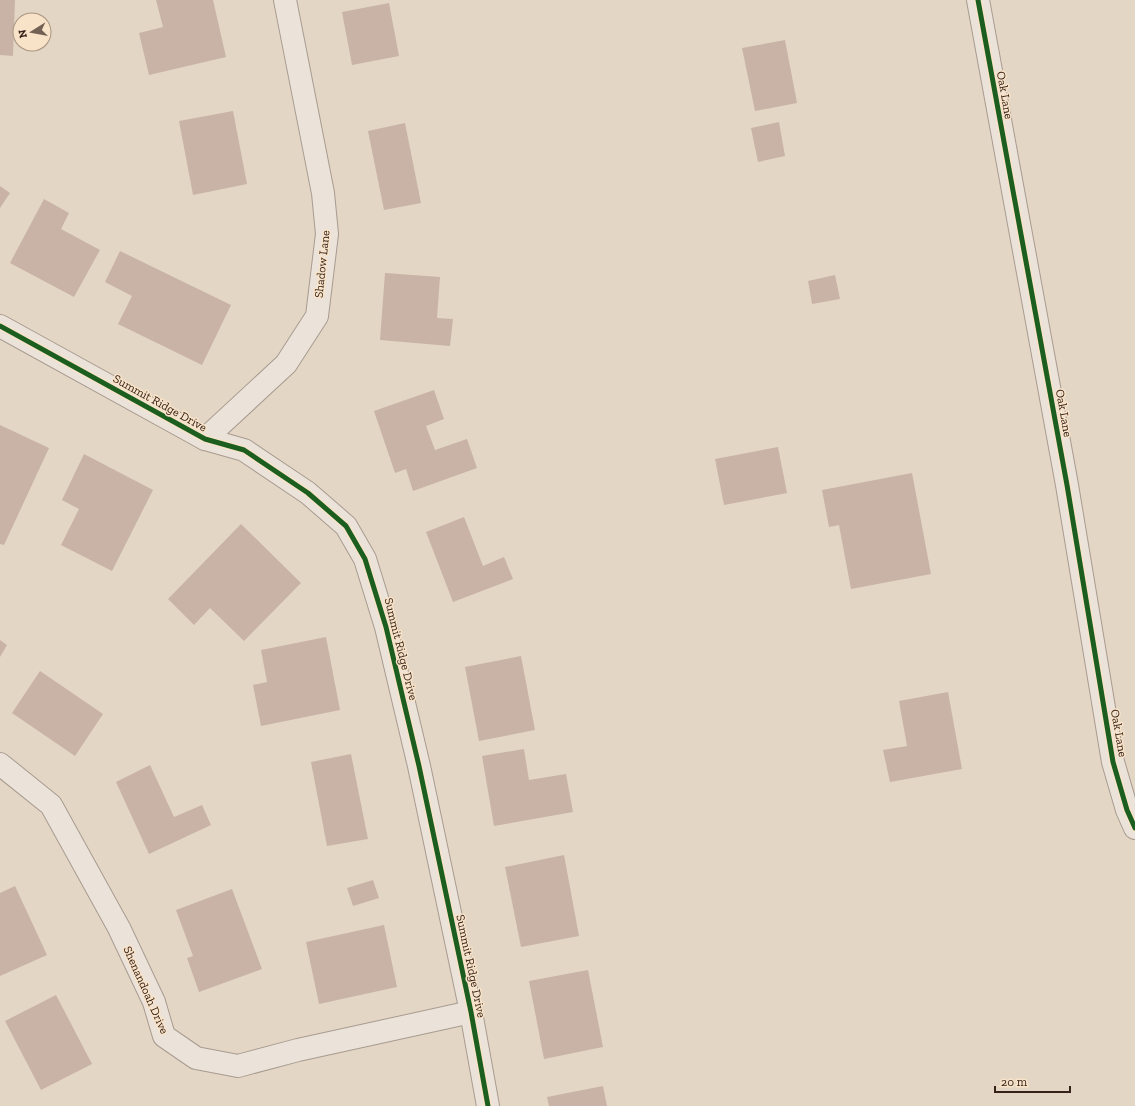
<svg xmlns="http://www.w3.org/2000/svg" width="1135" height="1106" viewBox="0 0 1135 1106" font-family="'Zilla Slab',serif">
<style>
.building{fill:#c8b3a6}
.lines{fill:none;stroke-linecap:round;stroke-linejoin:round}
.minor-casing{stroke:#a89b90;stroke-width:24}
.minor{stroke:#ebe3d9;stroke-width:22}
.cycleway-casing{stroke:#f8e3c8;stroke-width:8}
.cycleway{stroke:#1b5e20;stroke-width:5}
.labels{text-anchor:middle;stroke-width:3;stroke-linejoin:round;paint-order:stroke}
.street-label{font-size:12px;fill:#362219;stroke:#f8e3c8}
</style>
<rect width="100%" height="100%" fill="#e4d6c5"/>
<!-- building -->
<g class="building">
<polygon points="0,0 15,0 13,56 0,55"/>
<polygon points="156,0 213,0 226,57 149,75 139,33 163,27"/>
<polygon points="389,3 399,56 352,65 342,12"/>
<polygon points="785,40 797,103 755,111 742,48"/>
<polygon points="233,111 247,184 193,195 179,121"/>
<polygon points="779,122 785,156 758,162 751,128"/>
<polygon points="405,123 421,203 384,210 368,131"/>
<polygon points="0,186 10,193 0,208"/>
<polygon points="44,199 69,213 61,229 100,250 74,297 10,263"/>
<polygon points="120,251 231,305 202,365 118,324 132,296 105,282"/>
<polygon points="385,273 440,277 437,318 453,319 450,346 380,340"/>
<polygon points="835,275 840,299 812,304 808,281"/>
<polygon points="434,390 444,419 426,426 435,450 467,439 477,468 413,491 406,469 395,473 374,411"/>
<polygon points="0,425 49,448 4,545 0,544"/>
<polygon points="778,447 787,493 724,505 715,459"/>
<polygon points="84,454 153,490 112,571 61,545 79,509 62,500"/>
<polygon points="912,473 931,574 851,589 839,525 829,527 822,490"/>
<polygon points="464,517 483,566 504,557 513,579 453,602 426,532"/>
<polygon points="241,524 301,583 244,641 210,608 194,625 168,599"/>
<polygon points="326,637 340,710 261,726 253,685 267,682 261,650"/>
<polygon points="0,640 7,645 0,657"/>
<polygon points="521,656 535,730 479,741 465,667"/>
<polygon points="40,671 103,714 75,756 12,713"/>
<polygon points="948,692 962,769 890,782 883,750 907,746 899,701"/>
<polygon points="524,749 529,780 566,774 573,812 494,826 482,756"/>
<polygon points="351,754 368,839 327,846 311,762"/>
<polygon points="150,765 174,817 202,805 211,825 149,854 116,782"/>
<polygon points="564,855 579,936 521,947 505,867"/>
<polygon points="373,880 379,898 353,906 347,888"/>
<polygon points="15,886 47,955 0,976 0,893"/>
<polygon points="232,889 262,969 199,992 187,958 193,956 176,910"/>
<polygon points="384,925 397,987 319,1004 306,942"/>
<polygon points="588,970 603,1047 544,1059 529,981"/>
<polygon points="56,995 92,1064 41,1090 5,1021"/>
<polygon points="603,1086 607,1106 549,1106 547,1097"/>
</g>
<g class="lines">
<!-- minor casing -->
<g class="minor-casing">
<g id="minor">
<polyline points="978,0 1067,485 1113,762 1127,810 1135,828"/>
<polyline points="0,326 205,439 244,450 308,493 346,526 365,559 386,627 419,766 471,1012 488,1106"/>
<polyline points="205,439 286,364 317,316 327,234 323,193 285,0"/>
<polyline points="0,764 51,805 119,928 154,1002 164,1036 196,1058 238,1066 298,1050 471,1012"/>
</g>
</g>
<!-- minor -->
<use href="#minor" class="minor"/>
<!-- cycleway casing -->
<g class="cycleway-casing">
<g id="cycleway">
<polyline points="978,0 1067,485 1113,762 1127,810 1135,828"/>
<polyline points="0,326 205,439 244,450 308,493 346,526 365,559 386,627 419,766 471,1012 488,1106"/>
</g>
</g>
<!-- cycleway -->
<use href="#cycleway" class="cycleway"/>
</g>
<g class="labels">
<!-- street labels -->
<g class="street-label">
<text transform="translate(1005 95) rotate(80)" y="4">Oak Lane</text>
<text transform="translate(322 264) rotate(-84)" y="4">Shadow Lane</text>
<text transform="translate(160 403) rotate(29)" y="4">Summit Ridge Drive</text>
<text transform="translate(1064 413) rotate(80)" y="4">Oak Lane</text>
<text transform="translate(401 649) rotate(76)" y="4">Summit Ridge Drive</text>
<text transform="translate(1119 733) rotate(80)" y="4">Oak Lane</text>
<text transform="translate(471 966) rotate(78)" y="4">Summit Ridge Drive</text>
<text transform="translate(146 990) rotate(66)" y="4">Shenandoah Drive</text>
</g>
</g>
<!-- north arrow -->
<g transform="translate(32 32) rotate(259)"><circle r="19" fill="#f8e3c8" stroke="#aa9682"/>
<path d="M0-3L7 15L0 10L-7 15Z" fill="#736155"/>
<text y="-6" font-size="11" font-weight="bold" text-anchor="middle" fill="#362219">N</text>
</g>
<!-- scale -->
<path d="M995 1086v6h75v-6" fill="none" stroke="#362219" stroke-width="2"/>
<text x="1001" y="1086" font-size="12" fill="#362219" stroke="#f8e3c8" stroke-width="3" paint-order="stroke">20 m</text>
</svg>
